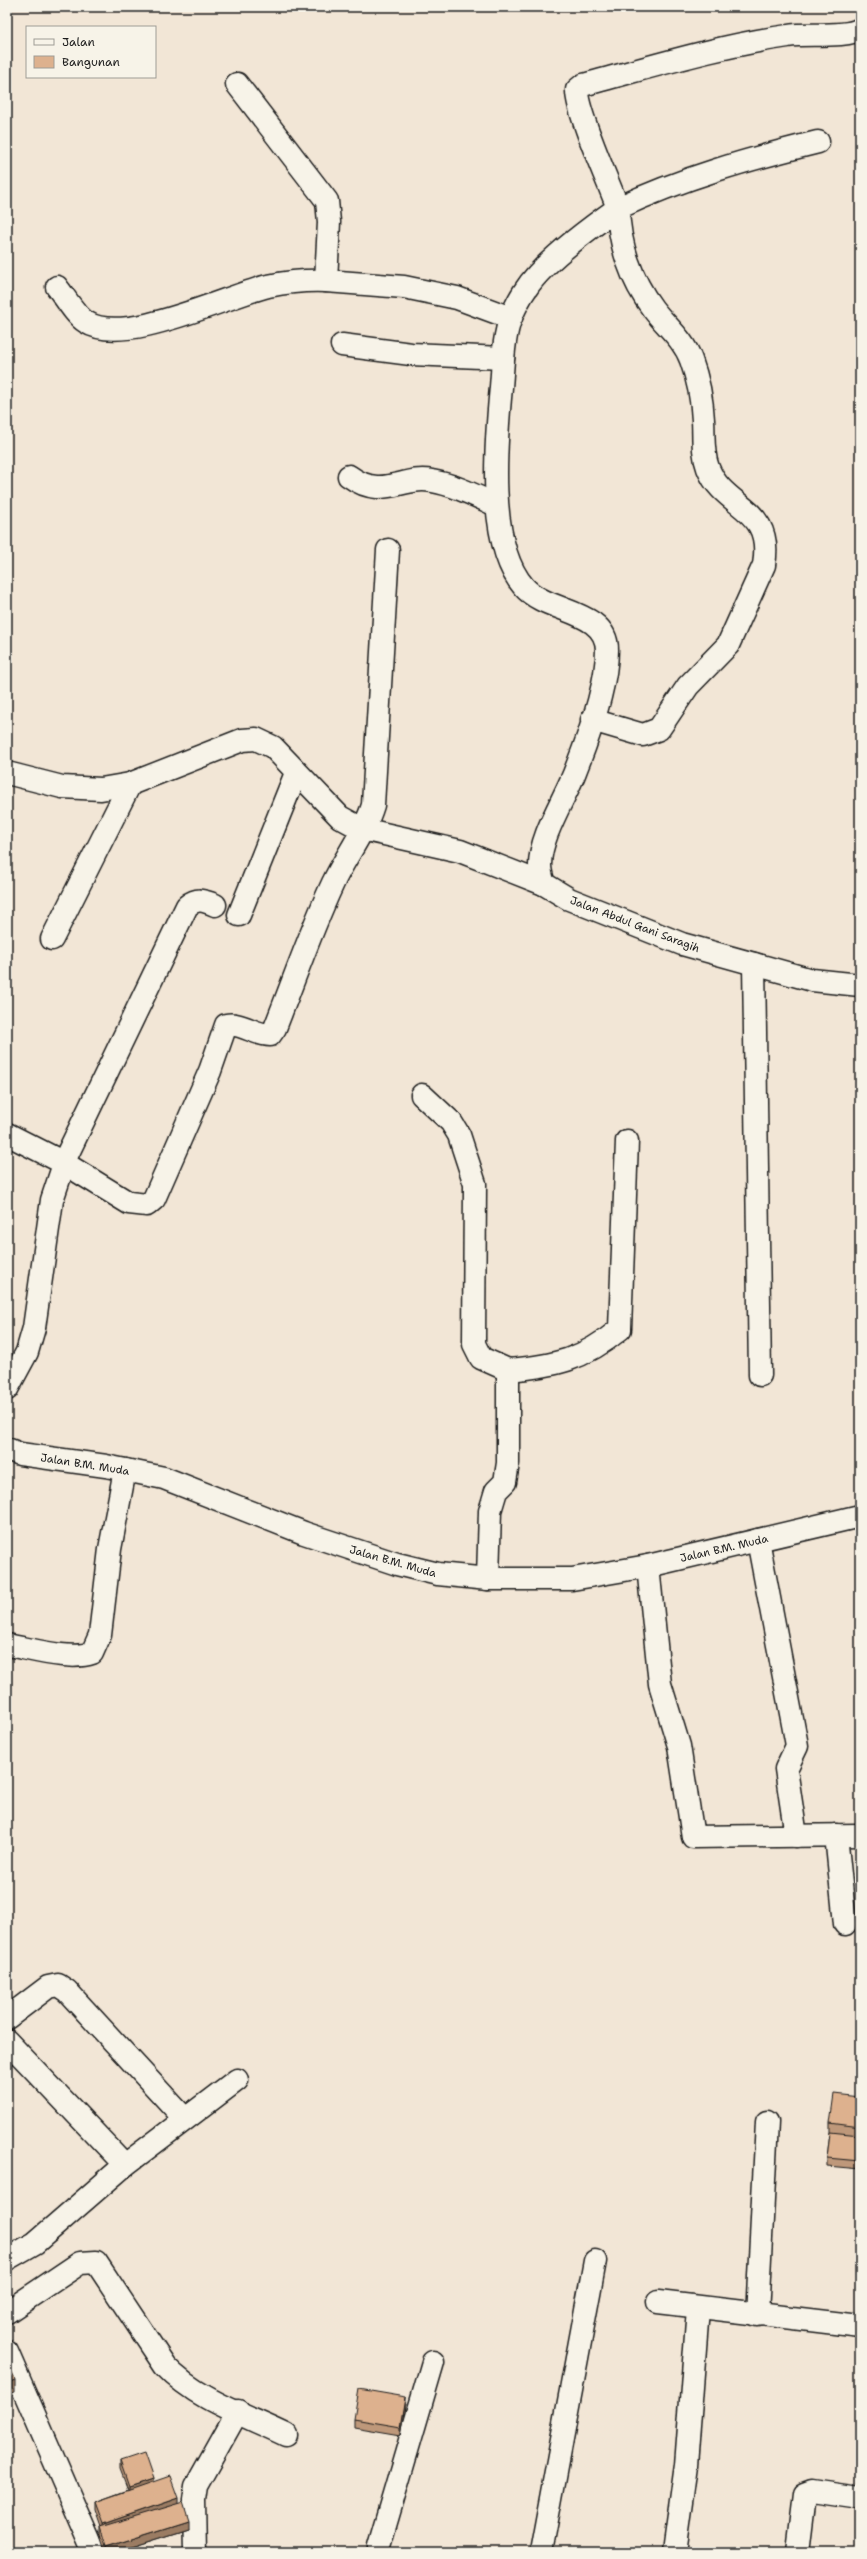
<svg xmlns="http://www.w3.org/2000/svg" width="867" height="2559" viewBox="0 0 867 2559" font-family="'Shantell Sans',sans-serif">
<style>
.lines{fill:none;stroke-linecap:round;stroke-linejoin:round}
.minor-casing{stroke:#1c1c1c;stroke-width:25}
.minor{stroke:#f7f3e8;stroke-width:22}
.wall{fill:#be987a;stroke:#1c1c1c}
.shaded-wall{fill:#9b7c63;stroke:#1c1c1c}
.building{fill:#ddb18e;stroke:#1c1c1c}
.labels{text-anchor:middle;stroke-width:3.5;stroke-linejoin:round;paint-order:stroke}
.street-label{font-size:11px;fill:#1c1c1c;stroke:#f7f3e8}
</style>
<rect width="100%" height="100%" fill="#f2e6d6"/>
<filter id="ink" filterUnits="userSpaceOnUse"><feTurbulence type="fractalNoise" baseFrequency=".025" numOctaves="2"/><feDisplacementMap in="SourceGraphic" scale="8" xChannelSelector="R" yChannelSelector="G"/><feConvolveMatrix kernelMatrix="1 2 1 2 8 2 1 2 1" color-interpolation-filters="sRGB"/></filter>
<g filter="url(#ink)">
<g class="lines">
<!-- minor casing -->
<g class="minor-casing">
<g id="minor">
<polyline points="237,84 327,201 329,222 326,281 404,287 457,298 511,318"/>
<path d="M 818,142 C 749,159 682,178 618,208 C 609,183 576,111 577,90 L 583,85 C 651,67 718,46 788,36 C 805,33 847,38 860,29"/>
<path d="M 57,287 C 65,297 75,315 86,322 C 124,347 226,296 268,286 C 288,282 306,280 326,281"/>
<polyline points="342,345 411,354 503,358"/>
<path d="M 349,476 C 383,501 402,475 432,481 C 455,485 476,496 496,505"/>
<path d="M 592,720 L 643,735 L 659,729 L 688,686 L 728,645 L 764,565 C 774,505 724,510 708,468 C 702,452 704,436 703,420 C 702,400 698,379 691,360 C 684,340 666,326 653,309 C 631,280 619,244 618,208 C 591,227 543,262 526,289 C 520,297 515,308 511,317 C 503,338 503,365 501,387 C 496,440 486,544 524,587 C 546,613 607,609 607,650 C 607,686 589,736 576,769 C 566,797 540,835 540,865 C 540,871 542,878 544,884 L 569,899 L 682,944 L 812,980 L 860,985"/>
<polyline points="7,773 62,787 101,789 130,784 242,740 256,739 273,747 340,817 362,829 460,851 544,884"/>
<polyline points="239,915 296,773"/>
<polyline points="52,939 130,784"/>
<polyline points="754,964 760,1375"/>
<polyline points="422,1095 451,1122 459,1135 475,1184 474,1344 481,1358 508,1370 508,1463 505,1482 496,1491 490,1511 488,1579"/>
<path d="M 7,1134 L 64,1163 L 129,1203 L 147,1205 L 154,1199 L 210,1071 L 226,1025 C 241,1022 255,1035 270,1035 L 275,1028 C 294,980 311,930 333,883 C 345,857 365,832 373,805 L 388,550"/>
<path d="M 508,1370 C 555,1366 583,1360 620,1329 L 627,1141"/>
<path d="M 7,1389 L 27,1352 L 34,1328 L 52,1200 L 67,1155 L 187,906 C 197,898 203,900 215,905"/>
<polyline points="7,1449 20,1454 106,1466 164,1478 304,1533 397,1564 438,1574 488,1579 572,1579 648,1566 860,1516"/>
<polyline points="758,1540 796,1740 797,1746 786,1769 796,1836"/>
<polyline points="648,1566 660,1684 679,1746 693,1837 860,1835"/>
<path d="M 7,1645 C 31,1649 70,1661 92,1653 L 100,1635 L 110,1549 L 125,1470"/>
<polyline points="836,1835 845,1924"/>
<polyline points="7,2018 48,1987 58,1985 67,1991 184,2118"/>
<polyline points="7,2041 125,2165"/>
<polyline points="7,2259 35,2243 125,2165 237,2080"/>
<polyline points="658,2302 860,2326"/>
<path d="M 7,2312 L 80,2263 L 96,2262 L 165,2366 C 197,2400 245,2415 286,2435"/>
<polyline points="757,2315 767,2122"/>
<polyline points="7,2352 94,2552"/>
<polyline points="195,2552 194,2500 196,2486 238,2411"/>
<polyline points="379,2552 379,2546 433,2362"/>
<polyline points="541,2552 595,2261"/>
<polyline points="674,2552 686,2465 698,2309"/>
<polyline points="797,2552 804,2494 812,2491 860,2498"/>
</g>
</g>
<!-- minor -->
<use href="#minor" class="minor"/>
</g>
<!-- wall -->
<g class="wall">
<polygon points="860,2097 860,2169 827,2166 827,2158 830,2132 830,2123"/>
<polygon points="406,2406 401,2435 354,2427 354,2419"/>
<polygon points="120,2461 153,2482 178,2503 189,2529 116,2552 105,2552 100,2536 100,2527 101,2527 95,2510 95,2502 128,2490 120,2469"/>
</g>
<!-- shaded-wall -->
<g class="shaded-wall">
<polygon points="15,2380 15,2392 7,2395 7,2383"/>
<polygon points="406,2397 406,2406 401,2435 401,2427"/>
<polygon points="153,2479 153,2487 129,2495 129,2487"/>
<polygon points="178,2498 178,2506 103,2533 103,2524"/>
<polygon points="189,2521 189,2529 116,2552 106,2552 106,2547"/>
</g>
<!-- building -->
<g class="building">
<polygon points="834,2094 860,2097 860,2127 830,2123"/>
<polygon points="830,2132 860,2135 860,2161 827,2158"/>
<polygon points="7,2361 15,2380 7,2383"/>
<polygon points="359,2389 406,2397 401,2427 354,2419"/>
<polygon points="144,2453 153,2479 129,2487 120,2461"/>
<polygon points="170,2476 178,2498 103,2524 95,2502"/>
<polygon points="183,2502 189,2521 106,2547 100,2527"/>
</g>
</g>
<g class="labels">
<!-- street labels -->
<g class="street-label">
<text transform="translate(635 924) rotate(21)" y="4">Jalan Abdul Gani Saragih</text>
<text transform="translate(85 1464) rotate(9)" y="4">Jalan B.M. Muda</text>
<text transform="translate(724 1548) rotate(-13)" y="4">Jalan B.M. Muda</text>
<text transform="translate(393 1561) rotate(16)" y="4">Jalan B.M. Muda</text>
</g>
</g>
<!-- margin -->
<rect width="867" height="2559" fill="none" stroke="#f7f3e8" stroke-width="24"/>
<rect x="12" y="12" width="843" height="2535" fill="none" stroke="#1c1c1c" stroke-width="1.5" filter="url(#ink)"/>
<!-- legend -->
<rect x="26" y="26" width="130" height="52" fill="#f7f3e8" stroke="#9f9d96"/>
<rect x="34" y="39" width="20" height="6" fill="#f7f3e8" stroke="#9f9d96"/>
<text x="62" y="46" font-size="12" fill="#1c1c1c">Jalan</text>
<rect x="34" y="56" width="20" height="12" fill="#ddb18e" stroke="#9f9d96"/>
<text x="62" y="66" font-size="12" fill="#1c1c1c">Bangunan</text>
</svg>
